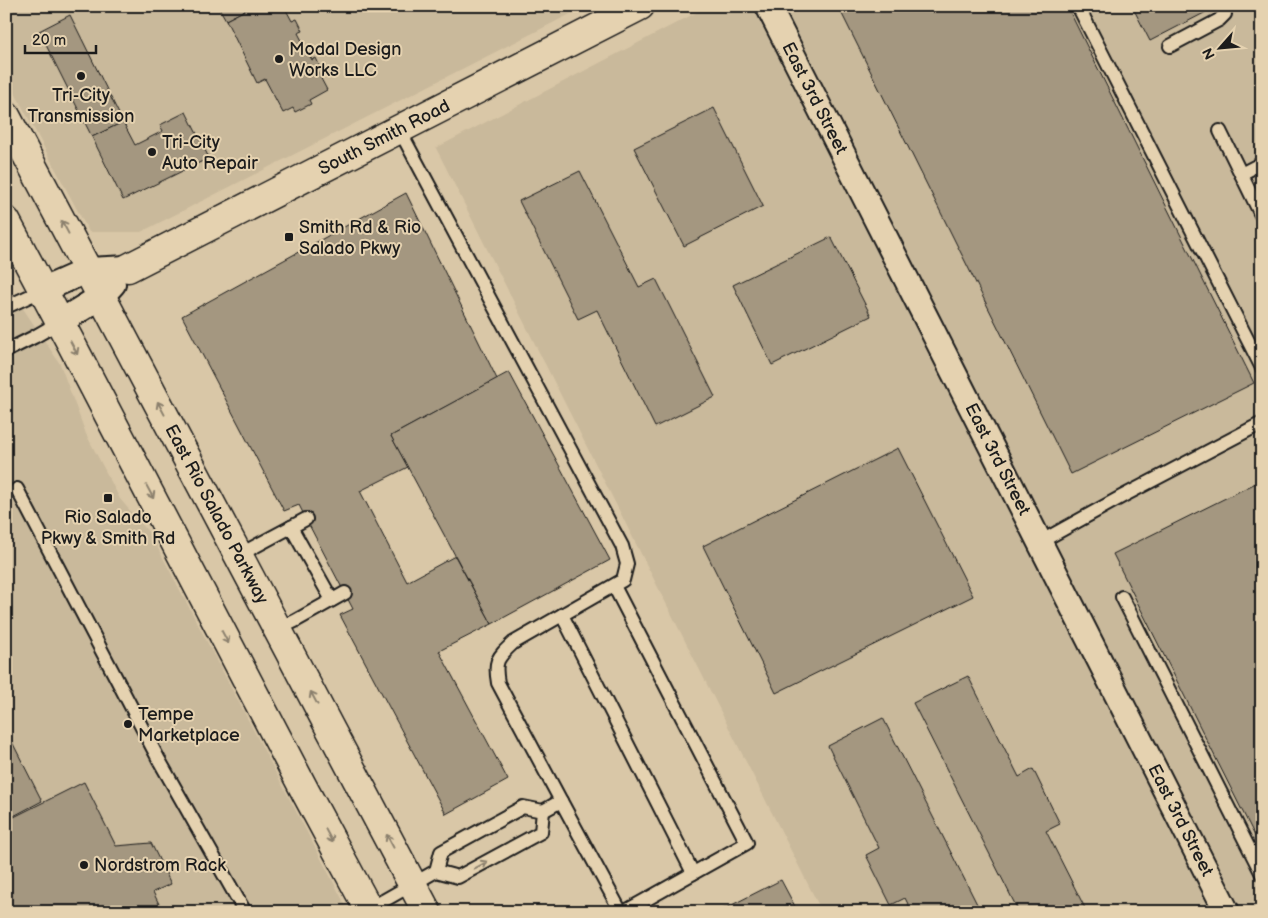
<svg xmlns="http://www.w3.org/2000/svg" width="1268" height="918" viewBox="0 0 1268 918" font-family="'Balsamiq Sans',sans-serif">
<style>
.built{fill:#c9b99b}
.building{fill:#a49780;stroke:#1c1c1c}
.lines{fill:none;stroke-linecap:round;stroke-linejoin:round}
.service-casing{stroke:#1c1c1c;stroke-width:16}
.minor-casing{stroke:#1c1c1c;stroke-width:28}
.tertiary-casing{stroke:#1c1c1c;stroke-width:31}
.secondary-casing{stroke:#1c1c1c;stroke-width:31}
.service{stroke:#e5d2b0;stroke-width:12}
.minor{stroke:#e5d2b0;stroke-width:24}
.tertiary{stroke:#e5d2b0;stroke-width:28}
.secondary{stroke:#e5d2b0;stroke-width:28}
.oneway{stroke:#8b806d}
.poi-dot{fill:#1c1c1c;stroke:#e5d2b0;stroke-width:2}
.labels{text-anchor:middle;stroke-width:4;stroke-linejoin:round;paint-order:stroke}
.poi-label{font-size:18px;fill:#1c1c1c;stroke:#e5d2b0;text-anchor:start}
.street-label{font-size:18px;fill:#1c1c1c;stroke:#e5d2b0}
</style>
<rect width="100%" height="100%" fill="#d9c7a7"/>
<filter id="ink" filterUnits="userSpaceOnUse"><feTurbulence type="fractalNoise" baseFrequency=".02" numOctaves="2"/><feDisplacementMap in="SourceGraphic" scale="10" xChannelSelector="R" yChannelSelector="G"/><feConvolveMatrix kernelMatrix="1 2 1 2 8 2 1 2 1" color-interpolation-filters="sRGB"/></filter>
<g filter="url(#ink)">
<!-- built -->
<g class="built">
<polygon points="6,6 586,6 141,232 89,232 6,76"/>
<polygon points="709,6 1262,6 1262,912 822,912 436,148"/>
<polygon points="6,283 60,364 86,434 120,499 151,535 349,912 6,912"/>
</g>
<!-- building -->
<g class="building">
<polygon points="218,6 253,6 226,20"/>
<polygon points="253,6 284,6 292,21 297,19 303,31 298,33 312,60 316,58 321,69 317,71 327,90 309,100 311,104 295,112 293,108 283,113 265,79 257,83 226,20"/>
<polygon points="838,6 1067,6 1254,383 1071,474"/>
<polygon points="1132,6 1203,6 1206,12 1150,41"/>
<polygon points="70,15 123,122 92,137 39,31"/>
<polygon points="714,108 763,206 684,246 634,148"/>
<polygon points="186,112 209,158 123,200 92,137 123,122 135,145 163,131 160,125"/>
<polygon points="580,171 639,287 656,279 715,397 655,427 597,310 578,319 519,201"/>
<polygon points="406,193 497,379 391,436 408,467 360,491 407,582 455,556 492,624 439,651 508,780 446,814 340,615 353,609 306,519 299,505 284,511 182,316"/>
<polygon points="831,237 871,316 772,365 733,285"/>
<polygon points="509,372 610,560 492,624 391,436"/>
<polygon points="898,448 973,596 776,693 703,546"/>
<polygon points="1262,480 1262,850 1113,554"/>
<polygon points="968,676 1019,777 1033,769 1060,824 1046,831 1087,912 1019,912 913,703"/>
<polygon points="883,718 981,912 912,912 905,898 891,905 866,855 879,848 828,746"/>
<polygon points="6,730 42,801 6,820"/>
<polygon points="84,782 116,846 151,843 171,884 153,892 163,912 6,912 6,821"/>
<polygon points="781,880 798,912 718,912"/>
</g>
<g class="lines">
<!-- service casing -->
<g class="service-casing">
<g id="service">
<polyline points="1078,6 1262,368"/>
<polyline points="1170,46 1219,20 1225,14 1224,6"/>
<path d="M 399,129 L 622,546 L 627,564 L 623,580 L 513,643 C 497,658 494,661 498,683 L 561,801 L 543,811"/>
<polyline points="1220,131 1262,217"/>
<polyline points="1241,174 1262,163"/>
<polyline points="6,307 43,290"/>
<polyline points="6,351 34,337 60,322"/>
<polyline points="17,489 159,760 245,912"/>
<polyline points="291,527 332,600"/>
<polyline points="1040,542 1123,496 1262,423"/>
<polyline points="239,555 306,519"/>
<polyline points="614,586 747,843 624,912"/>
<polyline points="1122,597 1262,874"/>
<polyline points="562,615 693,873"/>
<polyline points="278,629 295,621 345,593"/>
<polyline points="561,801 621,912"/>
<polyline points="369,909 436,871 458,877 541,832 543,811 523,807 441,852 436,871"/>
</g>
</g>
<!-- minor casing -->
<g class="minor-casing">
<g id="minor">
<polyline points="768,6 1227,912"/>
<polyline points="43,290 88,270 128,268"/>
<polyline points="60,322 102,296 113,284"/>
</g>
</g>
<!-- tertiary casing -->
<g class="tertiary-casing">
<polyline id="tertiary" points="128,268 640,6"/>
</g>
<!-- secondary casing -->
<g class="secondary-casing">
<g id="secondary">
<polyline points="6,116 427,912"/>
<polyline points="6,221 72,345 306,793 370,912"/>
</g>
</g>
<!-- service -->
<use href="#service" class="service"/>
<!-- minor -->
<use href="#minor" class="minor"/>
<!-- tertiary -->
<use href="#tertiary" class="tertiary"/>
<!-- secondary -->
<use href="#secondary" class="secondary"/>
</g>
<!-- one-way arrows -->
<defs><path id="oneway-shaft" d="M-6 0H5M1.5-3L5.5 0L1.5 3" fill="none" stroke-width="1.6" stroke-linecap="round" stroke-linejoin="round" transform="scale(1.25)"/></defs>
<g class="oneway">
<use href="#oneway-shaft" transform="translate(65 227) rotate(-118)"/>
<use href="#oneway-shaft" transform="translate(74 348) rotate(62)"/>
<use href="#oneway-shaft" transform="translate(161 408) rotate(-118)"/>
<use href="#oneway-shaft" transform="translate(150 492) rotate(62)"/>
<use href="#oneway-shaft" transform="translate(225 637) rotate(62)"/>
<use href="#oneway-shaft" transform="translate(314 698) rotate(-118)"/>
<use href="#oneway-shaft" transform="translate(329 836) rotate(62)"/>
<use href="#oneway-shaft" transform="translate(390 841) rotate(-118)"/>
<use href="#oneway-shaft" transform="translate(481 865) rotate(-28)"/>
</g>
</g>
<!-- markers -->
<g class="poi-dot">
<circle cx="279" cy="59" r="5"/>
<circle cx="81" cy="76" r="5"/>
<circle cx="152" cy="152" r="5"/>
<rect x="284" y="232" width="10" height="10" rx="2.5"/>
<rect x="103" y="493" width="10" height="10" rx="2.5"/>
<circle cx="128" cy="724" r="5"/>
<circle cx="84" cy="865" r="5"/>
</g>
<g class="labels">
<!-- poi labels -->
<g class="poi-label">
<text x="289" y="55">Modal Design<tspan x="289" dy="21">Works LLC</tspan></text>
<text x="81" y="101" text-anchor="middle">Tri-City<tspan x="81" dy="21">Transmission</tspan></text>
<text x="162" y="148">Tri-City<tspan x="162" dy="21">Auto Repair</tspan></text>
<text x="299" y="233">Smith Rd &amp; Rio<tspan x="299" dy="21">Salado Pkwy</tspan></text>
<text x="108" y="523" text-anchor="middle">Rio Salado<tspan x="108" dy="21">Pkwy &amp; Smith Rd</tspan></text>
<text x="138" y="720">Tempe<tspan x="138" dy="21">Marketplace</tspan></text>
<text x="94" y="871">Nordstrom Rack</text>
</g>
<!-- street labels -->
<g class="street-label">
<text transform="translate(815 98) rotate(63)" y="6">East 3rd Street</text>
<text transform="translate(384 137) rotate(-27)" y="6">South Smith Road</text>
<text transform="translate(998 459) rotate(63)" y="6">East 3rd Street</text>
<text transform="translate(217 514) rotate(62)" y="6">East Rio Salado Parkway</text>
<text transform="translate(1181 820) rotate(63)" y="6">East 3rd Street</text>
</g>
</g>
<!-- margin -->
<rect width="1268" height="918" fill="none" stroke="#e5d2b0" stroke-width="25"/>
<rect x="12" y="12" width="1243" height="893" fill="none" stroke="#1c1c1c" stroke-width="2" filter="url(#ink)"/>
<!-- north arrow -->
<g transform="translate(1220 48) rotate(243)" stroke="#e5d2b0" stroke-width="4" paint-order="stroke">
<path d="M0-4L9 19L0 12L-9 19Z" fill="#1c1c1c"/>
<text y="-8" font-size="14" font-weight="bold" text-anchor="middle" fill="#1c1c1c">N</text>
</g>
<!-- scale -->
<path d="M25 45v8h71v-8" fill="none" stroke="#1c1c1c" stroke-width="2.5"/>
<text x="32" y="45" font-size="15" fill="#1c1c1c" stroke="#e5d2b0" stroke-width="4" paint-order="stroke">20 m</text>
</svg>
